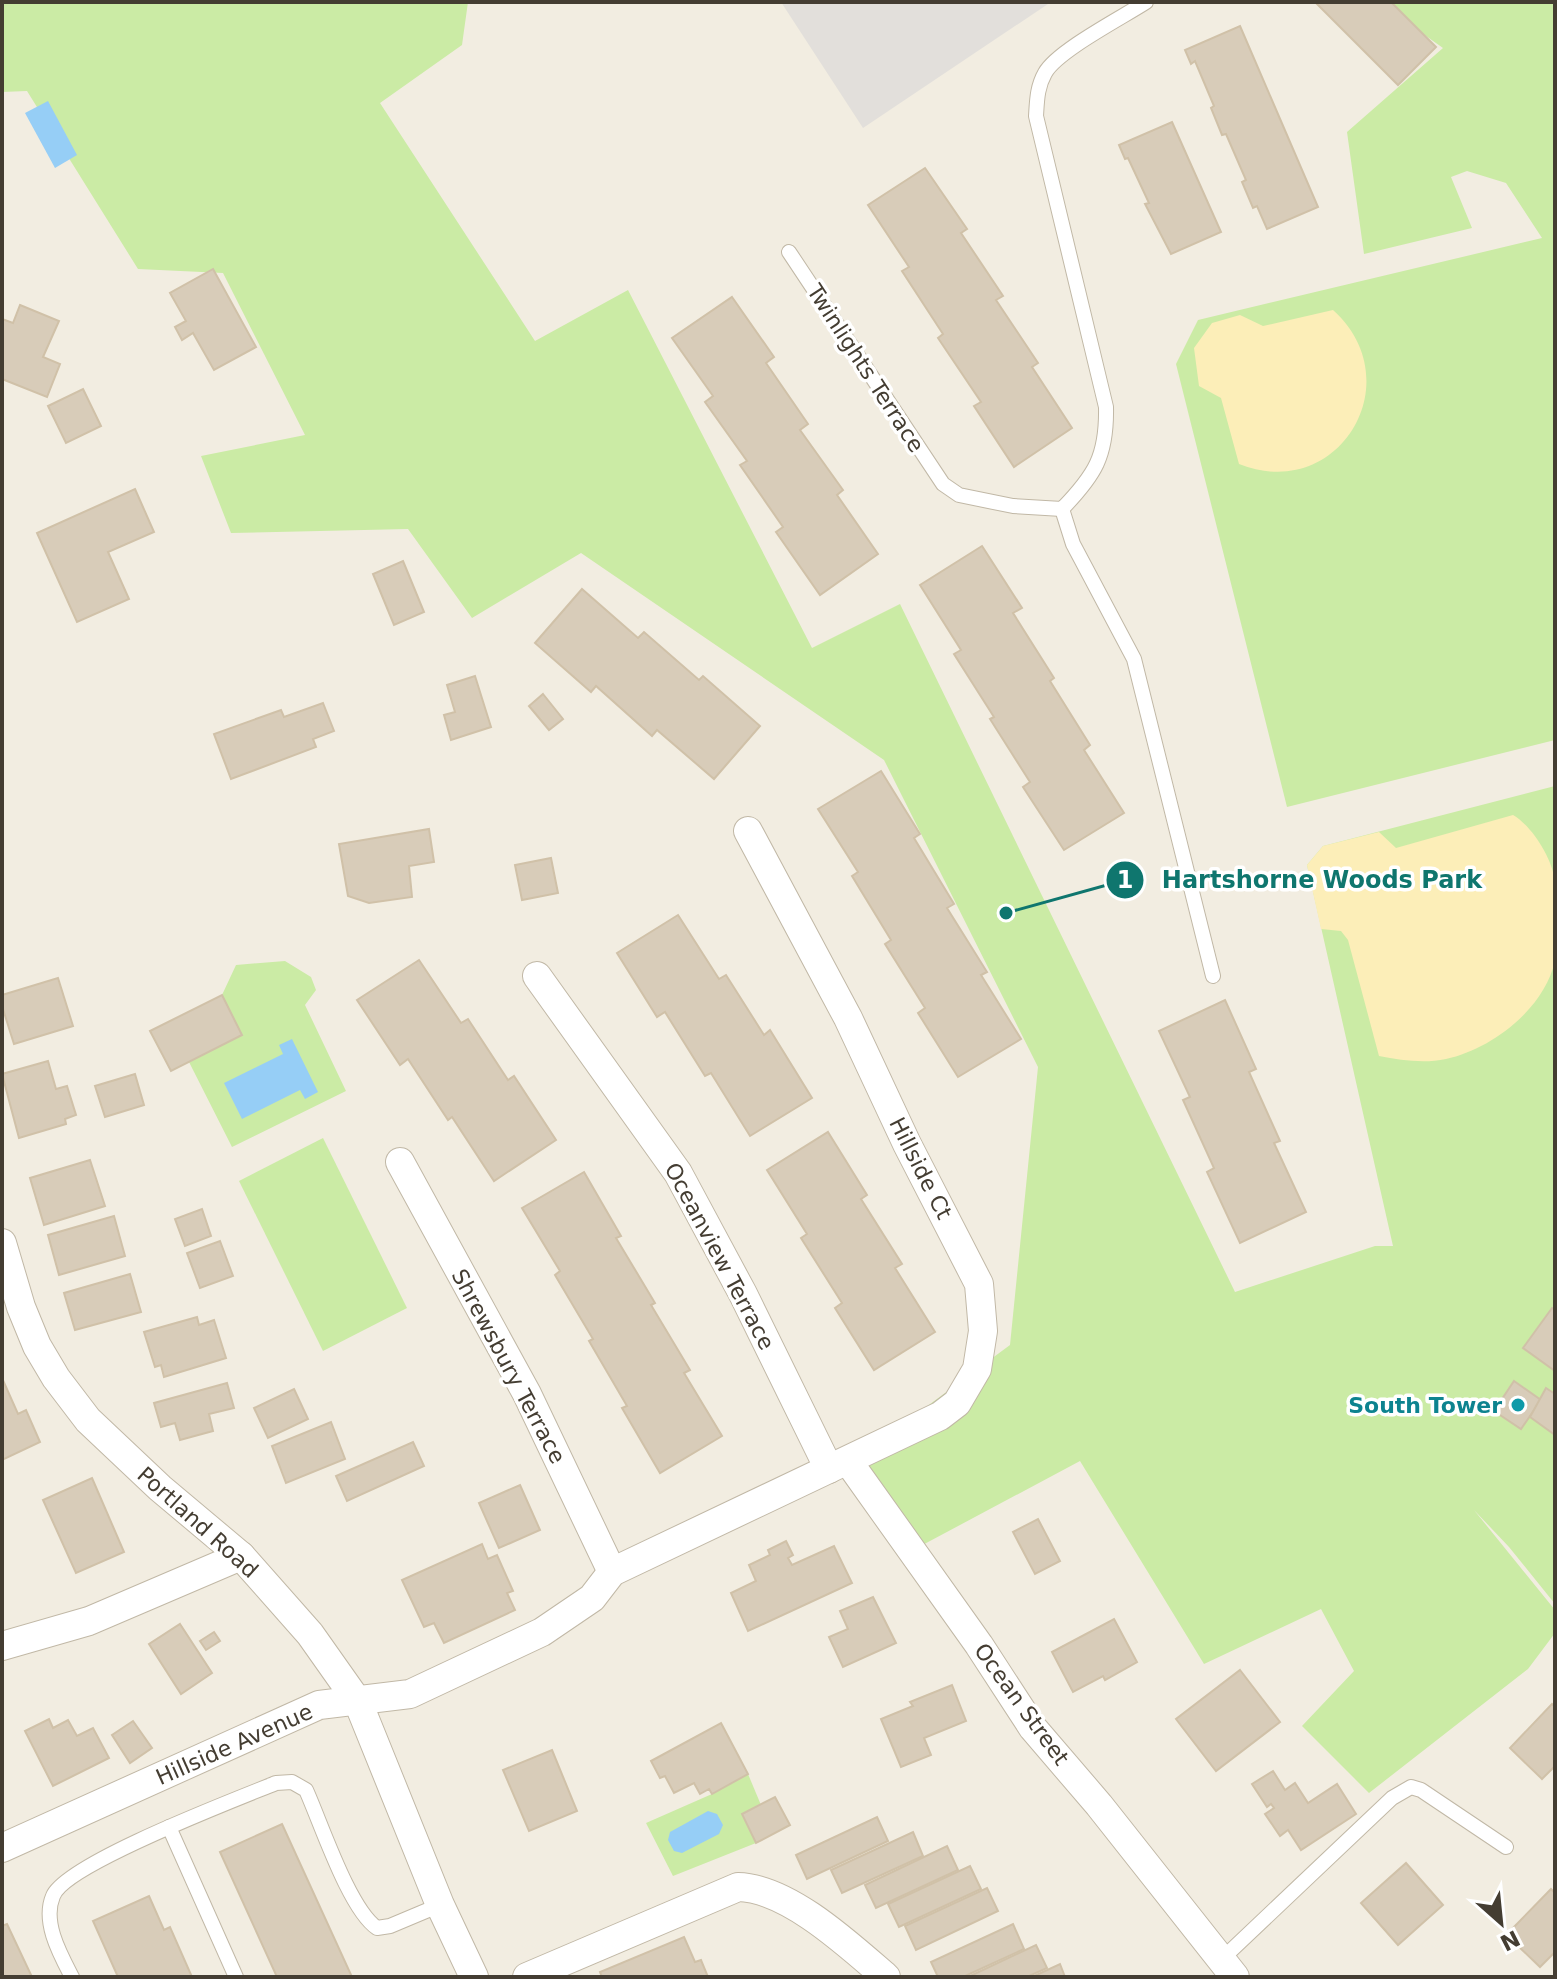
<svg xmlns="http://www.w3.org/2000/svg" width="1557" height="1979" viewBox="0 0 1557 1979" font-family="'DejaVu Sans',sans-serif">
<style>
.green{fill:#cbeba5}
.sand{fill:#fceeb8}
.parking{fill:#e2dfdb}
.water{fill:#96cef6}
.building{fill:#d8ccb9;stroke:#d0c1a8;stroke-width:2}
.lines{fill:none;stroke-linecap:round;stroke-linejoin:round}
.lane-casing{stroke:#c1b8a6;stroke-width:16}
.street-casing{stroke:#c1b8a6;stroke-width:30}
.lane{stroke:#fff;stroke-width:14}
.street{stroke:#fff;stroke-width:28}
.culture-dot{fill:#0f9aa8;stroke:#fff;stroke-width:3}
.labels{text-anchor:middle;stroke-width:7;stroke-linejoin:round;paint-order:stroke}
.street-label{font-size:22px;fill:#443d32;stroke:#fff}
.culture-label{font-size:22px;font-weight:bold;fill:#0d838f;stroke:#fff;text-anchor:end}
.leader{fill:none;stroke:#0f766e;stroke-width:3}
.callout-dot{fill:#0f766e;stroke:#fff;stroke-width:3}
.mark-label{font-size:24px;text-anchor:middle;font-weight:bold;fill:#fff}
.callout-label{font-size:24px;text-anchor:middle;font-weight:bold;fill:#0f766e;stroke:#fff;stroke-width:7;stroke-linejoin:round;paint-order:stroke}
</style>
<rect width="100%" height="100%" fill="#f2ede1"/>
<!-- green -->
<g class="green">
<polygon points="2,2 468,2 462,45 380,103 535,341 628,290 812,648 900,604 1235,1292 1375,1246 1393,1246 1307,865 1323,846 1555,786 1555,1604 1509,1547 1474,1510 1555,1610 1555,1633 1528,1669 1369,1793 1302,1726 1354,1671 1321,1609 1204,1664 1080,1461 915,1549 853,1461 1010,1345 1038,1067 884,760 581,553 472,618 408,529 231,533 201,456 305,435 223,273 138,269 27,91 2,92"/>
<polygon points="1378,2 1555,2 1555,740 1287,807 1176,364 1198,320 1542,238 1506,183 1467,171 1451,177 1472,228 1364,254 1347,132 1443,48"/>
<polygon points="285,961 311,977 316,990 305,1005 346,1091 232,1147 189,1062 171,1071 150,1031 222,995 236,965"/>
<polygon points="323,1138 407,1308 323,1351 239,1181"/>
<polygon points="748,1774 761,1805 742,1815 756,1843 673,1876 646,1823 712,1794"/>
</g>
<!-- sand -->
<g class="sand">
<path d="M 1333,310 C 1412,381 1339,504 1239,464 L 1221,398 L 1199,386 L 1194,348 L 1212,323 L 1240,315 L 1263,326 Z"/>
<path d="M 1513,815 C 1532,826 1552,858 1555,881 C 1556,888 1555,897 1555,905 C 1555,922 1557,944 1555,961 C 1544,1009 1492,1049 1446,1059 C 1423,1064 1401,1060 1379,1056 L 1348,940 L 1341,931 L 1321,929 L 1307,865 L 1323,846 L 1379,832 L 1396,848 Z"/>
</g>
<!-- parking -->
<polygon class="parking" points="781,2 1051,2 863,128"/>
<!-- water -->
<g class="water">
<polygon points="48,101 77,155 55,168 25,113"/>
<polygon points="292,1039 318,1092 305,1099 300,1090 242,1119 224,1083 283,1054 279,1045"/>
<polygon points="708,1811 717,1814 723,1825 719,1834 682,1853 674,1851 668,1840 670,1832"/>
</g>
<!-- building -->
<g class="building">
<polygon points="1315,2 1391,2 1436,47 1398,85"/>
<polygon points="1240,26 1318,207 1267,229 1257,206 1253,208 1242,182 1246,180 1226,134 1222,135 1211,108 1214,106 1195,61 1191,64 1185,50"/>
<polygon points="1172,122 1221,232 1171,254 1145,204 1149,203 1128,158 1125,159 1119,145"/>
<polygon points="925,168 967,229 961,233 1003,296 996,300 1038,363 1032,367 1072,428 1014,467 974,406 981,402 938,338 943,334 902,271 909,267 868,205"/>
<polygon points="213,269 256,347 214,370 193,333 182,340 175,327 186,321 170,293"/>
<polygon points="732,297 774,357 766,363 808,424 800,430 843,490 837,495 878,554 820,595 776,532 783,527 740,465 747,461 705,402 713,396 672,338"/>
<polygon points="20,305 59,321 43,357 60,364 47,397 2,379 2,319 13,323"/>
<polygon points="83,389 101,426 66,443 48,406"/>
<polygon points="135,489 154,532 108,552 129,599 77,622 37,533"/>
<polygon points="982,546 1022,608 1013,613 1054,678 1050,681 1090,745 1084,750 1124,813 1064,850 1023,787 1030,782 990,719 994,717 954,654 961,650 920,585"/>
<polygon points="403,561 424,612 394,625 373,574"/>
<polygon points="582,589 638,638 644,632 699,680 703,676 760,726 714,779 657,730 652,736 596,686 591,692 535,643"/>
<polygon points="475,676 491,727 451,740 444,715 455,712 447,685"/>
<polygon points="543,694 563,719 549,730 529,706"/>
<polygon points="323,703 334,731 313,739 316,747 231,779 214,734 281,710 284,717"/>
<polygon points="881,771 920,834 914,838 954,904 947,908 987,972 981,975 1021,1039 958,1077 918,1013 925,1008 885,944 891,940 852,876 858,872 818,809"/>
<polygon points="429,829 434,862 409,866 412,897 369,903 348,896 339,844"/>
<polygon points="551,858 558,893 522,900 515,865"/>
<polygon points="678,915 719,979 726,975 764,1035 770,1030 812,1098 750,1136 711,1073 705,1076 665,1012 657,1017 617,953"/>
<polygon points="419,960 461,1023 468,1019 508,1080 514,1076 556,1140 494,1181 452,1117 448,1120 408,1059 400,1065 357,1000"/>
<polygon points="58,978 73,1026 14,1044 2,1006 2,995"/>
<polygon points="222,995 242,1035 171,1071 150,1031"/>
<polygon points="1225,1000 1256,1069 1249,1072 1280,1141 1274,1143 1306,1212 1240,1243 1207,1172 1214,1168 1183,1100 1190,1097 1159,1031"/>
<polygon points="48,1061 56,1089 67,1086 76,1115 65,1119 66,1124 19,1138 2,1074"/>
<polygon points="135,1074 144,1105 105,1117 95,1086"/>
<polygon points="828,1132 867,1195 861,1199 902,1264 895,1268 935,1332 874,1370 835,1308 842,1303 801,1238 807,1234 767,1170"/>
<polygon points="90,1160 105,1206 44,1225 30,1178"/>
<polygon points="584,1172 621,1236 616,1238 655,1303 651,1305 690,1370 684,1373 722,1436 660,1473 622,1408 627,1406 589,1341 593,1339 555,1275 560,1271 522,1208"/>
<polygon points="202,1209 211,1236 185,1246 175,1219"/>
<polygon points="114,1216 125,1256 59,1275 48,1235"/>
<polygon points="220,1241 233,1276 200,1288 187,1253"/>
<polygon points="130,1274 141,1312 75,1330 64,1293"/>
<polygon points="1552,1308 1555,1310 1555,1371 1523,1348"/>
<polygon points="197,1317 199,1325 214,1320 226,1358 164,1377 161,1365 155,1367 144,1332"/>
<polygon points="2,1378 18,1414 26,1410 40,1442 2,1460"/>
<polygon points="1514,1381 1541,1400 1521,1429 1494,1411"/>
<polygon points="227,1383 234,1408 209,1414 213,1431 180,1440 175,1423 161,1427 154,1403"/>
<polygon points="1546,1388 1555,1394 1555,1435 1530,1417"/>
<polygon points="294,1389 308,1419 268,1438 254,1408"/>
<polygon points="331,1422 345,1459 286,1483 272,1446"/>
<polygon points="413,1442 424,1466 347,1501 336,1476"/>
<polygon points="92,1478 124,1552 76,1573 43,1500"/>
<polygon points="520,1485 540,1530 499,1548 479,1503"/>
<polygon points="1038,1519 1060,1561 1035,1574 1013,1532"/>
<polygon points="786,1541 793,1555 788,1558 792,1565 834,1546 852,1583 748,1631 731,1593 756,1581 749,1565 770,1555 768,1550"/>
<polygon points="482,1544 488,1559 497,1555 513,1591 507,1593 515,1610 444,1643 434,1623 424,1627 402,1580"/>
<polygon points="873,1597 896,1643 843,1667 829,1637 848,1629 840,1611"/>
<polygon points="1114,1619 1137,1662 1105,1680 1103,1676 1073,1692 1052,1652"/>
<polygon points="180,1624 212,1673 181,1694 149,1644"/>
<polygon points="214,1632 220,1641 206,1650 200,1641"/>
<polygon points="1240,1670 1280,1722 1216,1771 1176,1719"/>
<polygon points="952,1685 966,1721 924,1738 931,1755 901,1767 881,1719 913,1706 910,1702"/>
<polygon points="1552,1704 1555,1707 1555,1766 1542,1779 1510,1748"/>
<polygon points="49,1719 53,1728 68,1720 77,1736 93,1728 109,1758 53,1786 25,1731"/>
<polygon points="133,1721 152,1748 130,1763 112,1735"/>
<polygon points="721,1723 748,1774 712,1794 709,1789 700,1794 694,1783 674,1793 665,1776 660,1778 651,1761"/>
<polygon points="552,1750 577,1811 529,1831 503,1770"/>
<polygon points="1273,1771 1285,1790 1295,1783 1308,1803 1337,1784 1356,1814 1301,1850 1288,1830 1280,1836 1265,1814 1274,1808 1271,1804 1267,1807 1252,1784"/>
<polygon points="775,1797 790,1825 756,1843 742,1814"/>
<polygon points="877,1817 888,1841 807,1879 796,1855"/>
<polygon points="282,1824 352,1977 277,1977 220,1852"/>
<polygon points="913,1832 923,1856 842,1893 831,1870"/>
<polygon points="947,1846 958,1870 876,1908 865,1885"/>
<polygon points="1406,1863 1443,1905 1398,1945 1361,1903"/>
<polygon points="970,1866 981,1889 899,1927 888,1904"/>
<polygon points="987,1888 998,1911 916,1950 905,1926"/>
<polygon points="1551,1889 1555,1893 1555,1952 1540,1967 1515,1943 1519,1940 1510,1931"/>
<polygon points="149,1896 164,1930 170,1927 192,1977 118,1977 93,1921"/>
<polygon points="7,1924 32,1977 2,1977 2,1926"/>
<polygon points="1013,1924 1024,1949 963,1977 938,1977 931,1962"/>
<polygon points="684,1937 695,1962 701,1960 708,1977 602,1977 600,1972"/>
<polygon points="1036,1945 1047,1968 1027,1977 968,1977"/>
<polygon points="1060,1964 1065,1977 1032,1977"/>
</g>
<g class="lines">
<!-- lane casing -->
<g class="lane-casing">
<g id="lane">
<path d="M 789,252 L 943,484 L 959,495 L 1013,506 L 1062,509 C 1095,475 1107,456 1106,407 L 1036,116 C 1037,101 1037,87 1045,73 C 1057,51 1123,17 1146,2"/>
<polyline points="1062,509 1073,544 1134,659 1213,976"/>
<polyline points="169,1827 236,1977"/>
<polyline points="1221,1960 1392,1798 1411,1787 1421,1790 1506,1847"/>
<path d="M 72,1977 C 60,1954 42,1922 53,1896 C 65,1864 237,1799 276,1783 L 292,1782 L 306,1790 C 321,1823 349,1909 377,1928 L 390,1926 L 440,1905"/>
</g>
</g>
<!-- street casing -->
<g class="street-casing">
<g id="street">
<polyline points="537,976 678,1173 743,1294 829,1469"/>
<polyline points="400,1162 527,1394 612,1572"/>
<polyline points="2,1243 21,1307 37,1346 56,1378 88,1420 160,1488 241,1556 310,1634 358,1702 440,1905 474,1977"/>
<polyline points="848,1461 979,1645 1033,1728 1099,1805 1235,1977"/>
<polyline points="2,1646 89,1621 241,1556"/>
<polyline points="2,1848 319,1705 410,1694 542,1632 592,1598 612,1572 940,1416 957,1403 977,1369 983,1331 979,1284 907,1144 848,1018 748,831"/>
<path d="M 527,1977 L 738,1887 C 788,1888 849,1945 886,1977"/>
</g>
</g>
<!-- lane -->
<use href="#lane" class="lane"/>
<!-- street -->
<use href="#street" class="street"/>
</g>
<!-- markers -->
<circle class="culture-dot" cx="1518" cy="1405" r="8"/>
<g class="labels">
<!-- street labels -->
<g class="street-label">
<text transform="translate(866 368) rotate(57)" y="8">Twinlights Terrace</text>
<text transform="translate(921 1168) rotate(63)" y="8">Hillside Ct</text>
<text transform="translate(720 1256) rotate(62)" y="8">Oceanview Terrace</text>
<text transform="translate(509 1366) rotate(62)" y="8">Shrewsbury Terrace</text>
<text transform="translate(198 1522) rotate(42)" y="8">Portland Road</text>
<text transform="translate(1022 1704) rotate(54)" y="8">Ocean Street</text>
<text transform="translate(234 1744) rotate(-24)" y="8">Hillside Avenue</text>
</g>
<!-- culture labels -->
<g class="culture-label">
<text x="1502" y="1413">South Tower</text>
</g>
</g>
<!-- callouts -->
<path class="leader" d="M1006 913L1125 880"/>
<g class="callout-dot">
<circle cx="1006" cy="913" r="8"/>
<circle cx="1125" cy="880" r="20"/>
</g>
<g class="mark-label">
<text x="1125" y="888">1</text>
</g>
<g class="callout-label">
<text x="1322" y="888">Hartshorne Woods Park</text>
</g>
<!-- border -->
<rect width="1557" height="1979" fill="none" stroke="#443d32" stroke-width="8"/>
<!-- north arrow -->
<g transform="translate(1501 1923) rotate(153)" stroke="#ffffff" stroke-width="6" paint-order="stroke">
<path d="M0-6L14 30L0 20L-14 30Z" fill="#443d32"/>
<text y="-12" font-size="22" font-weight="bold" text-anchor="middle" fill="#443d32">N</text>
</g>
</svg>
